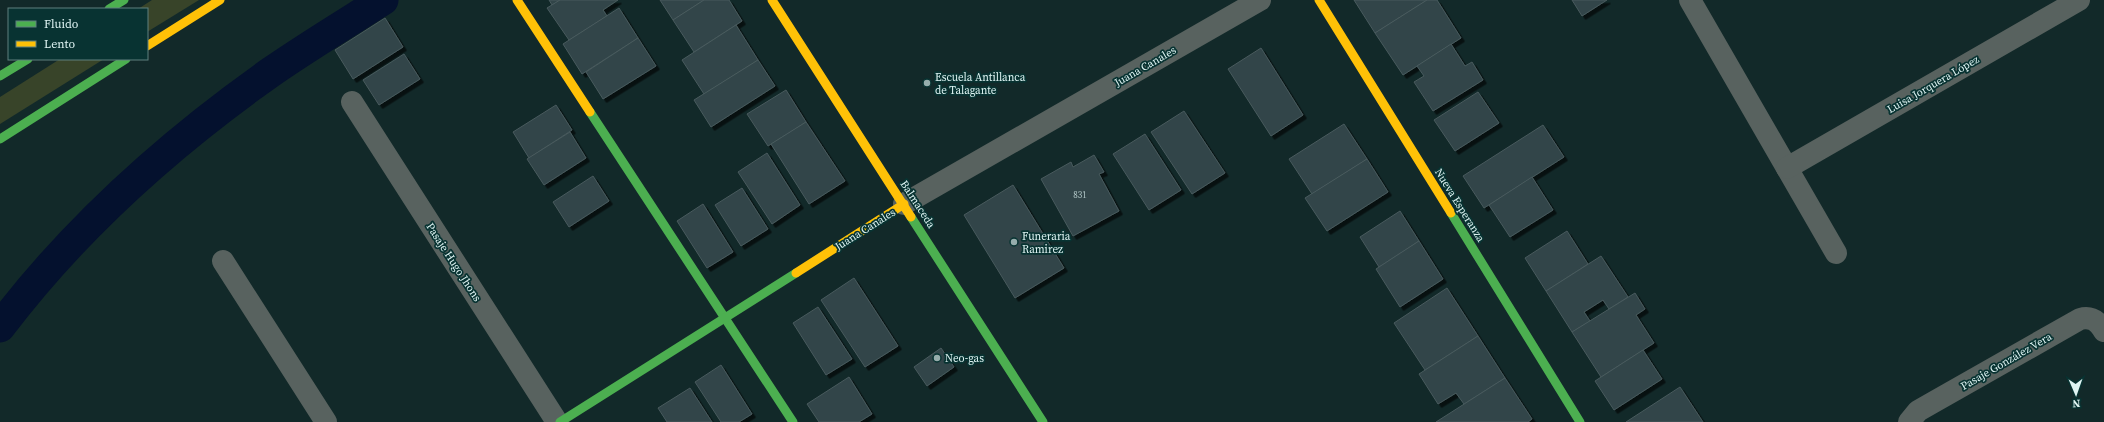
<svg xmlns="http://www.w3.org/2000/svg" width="2104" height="422" viewBox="0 0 2104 422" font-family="'Source Serif 4',serif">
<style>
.green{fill:#384429}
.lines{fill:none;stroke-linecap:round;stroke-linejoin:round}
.canal{stroke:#04112e;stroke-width:31}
.building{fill:#304549;stroke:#495a5d;filter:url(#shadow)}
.street{stroke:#58625f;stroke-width:22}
.fast{stroke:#4caf50;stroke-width:9}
.slow{stroke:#ffc107;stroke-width:9}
.poi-dot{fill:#97adac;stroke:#083332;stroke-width:1.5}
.labels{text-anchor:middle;stroke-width:3.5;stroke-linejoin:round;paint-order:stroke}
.number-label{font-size:9px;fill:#b3c8c8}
.street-label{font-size:11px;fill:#dff4f3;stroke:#083332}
.poi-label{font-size:11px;fill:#dff4f3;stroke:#083332;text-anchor:start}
</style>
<defs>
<filter id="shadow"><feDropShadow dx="3.5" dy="3.5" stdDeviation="0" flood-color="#0009"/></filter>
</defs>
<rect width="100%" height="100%" fill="#122929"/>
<!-- green -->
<g class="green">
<polygon points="152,0 199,0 147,32 147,9 138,9"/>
<polygon points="60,59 104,59 0,124 0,97"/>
</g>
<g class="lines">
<!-- canal -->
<path class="canal" d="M 0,327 C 75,228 169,144 271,72 C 307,47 345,24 383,0"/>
</g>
<!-- building -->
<g class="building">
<polygon points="549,0 560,0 552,5"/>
<polygon points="560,0 618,0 603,10 607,16 569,40 547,8"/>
<polygon points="660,0 704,0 673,20"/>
<polygon points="704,0 729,0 742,21 694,52 673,20"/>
<polygon points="1354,0 1427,0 1375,33"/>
<polygon points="1427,0 1437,0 1461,38 1403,75 1375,33"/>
<polygon points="1572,0 1607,0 1582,16"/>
<polygon points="619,8 638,38 582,74 563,44"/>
<polygon points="385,18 403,47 353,79 335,50"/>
<polygon points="736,25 758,60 704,94 682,60"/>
<polygon points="638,38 656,66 603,99 586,72"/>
<polygon points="1451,44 1465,66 1472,62 1483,80 1433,111 1414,82 1424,76 1417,66"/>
<polygon points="1261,48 1303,115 1271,136 1228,69"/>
<polygon points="404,54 420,79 379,105 363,80"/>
<polygon points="758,60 775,86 711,127 694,100"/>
<polygon points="786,90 806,122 768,146 747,114"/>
<polygon points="1478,92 1499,123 1455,151 1434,120"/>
<polygon points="556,105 572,130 529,158 513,132"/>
<polygon points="1184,111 1225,173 1192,194 1151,132"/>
<polygon points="806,122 845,181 809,204 771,144"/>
<polygon points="1344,124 1367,159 1312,194 1289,159"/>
<polygon points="1543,125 1564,157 1484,208 1463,176"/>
<polygon points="570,132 586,158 544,185 527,159"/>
<polygon points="1145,134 1181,190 1149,210 1113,154"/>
<polygon points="767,153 800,205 772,224 738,172"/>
<polygon points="1094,155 1104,172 1099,174 1119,211 1073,236 1041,179 1071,162 1073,167"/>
<polygon points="1367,159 1388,192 1327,231 1305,198"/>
<polygon points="593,176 609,201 569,227 553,202"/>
<polygon points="1532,177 1553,210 1510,237 1489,205"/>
<polygon points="1013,185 1064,268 1015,298 964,215"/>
<polygon points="742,188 768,229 741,246 715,205"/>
<polygon points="703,204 733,252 707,268 677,221"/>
<polygon points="1400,211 1419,241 1379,267 1360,237"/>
<polygon points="1567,231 1588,264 1546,291 1525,258"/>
<polygon points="1419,241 1443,279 1400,307 1376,269"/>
<polygon points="1601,256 1628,297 1609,309 1603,300 1584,312 1590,321 1572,332 1546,291"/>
<polygon points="854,278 898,346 865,367 821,300"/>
<polygon points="1447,288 1478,336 1425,370 1394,323"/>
<polygon points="1635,293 1645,309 1636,315 1654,343 1601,377 1572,332"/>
<polygon points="818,307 852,359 826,375 793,323"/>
<polygon points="1478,336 1505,378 1464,404 1456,393 1438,404 1419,374"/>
<polygon points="941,348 954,367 927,386 914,367"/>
<polygon points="1643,350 1662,379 1614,410 1595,381"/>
<polygon points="721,365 752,414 739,422 721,422 695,382"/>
<polygon points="849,377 872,414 859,422 819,422 807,404"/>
<polygon points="1505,378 1532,419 1528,422 1436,422"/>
<polygon points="1680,387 1703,422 1626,422"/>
<polygon points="690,388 712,422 667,422 658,408"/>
</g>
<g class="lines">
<!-- street -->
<g class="street">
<polyline points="1690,0 1836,253"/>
<polyline points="352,102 557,422"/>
<polyline points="1787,168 2079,0"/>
<polyline points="904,204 1260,0"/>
<polyline points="223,261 326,422"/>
<path d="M 1909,422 L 1918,411 L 1932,403 L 2080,319 C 2091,316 2098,321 2104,331"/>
</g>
<!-- fast -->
<g class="fast">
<polyline points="109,9 124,0"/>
<polyline points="0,76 28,59"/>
<polyline points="590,112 793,422"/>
<polyline points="0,139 126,59"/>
<polyline points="1451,213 1580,422"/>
<polyline points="911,217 1043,422"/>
<polyline points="560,422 796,273"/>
</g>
<!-- slow -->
<g class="slow">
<polyline points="517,0 590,112"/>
<polyline points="772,0 911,217"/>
<polyline points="1319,0 1451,213"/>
<polyline points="147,46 220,0"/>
<polyline points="796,273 904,204"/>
</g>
</g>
<!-- markers -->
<g class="poi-dot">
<circle cx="927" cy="83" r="4"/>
<circle cx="1014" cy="242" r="4"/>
<circle cx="937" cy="358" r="4"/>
</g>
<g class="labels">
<!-- number labels -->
<g class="number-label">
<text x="1080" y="198">831</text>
</g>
<!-- street labels -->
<g class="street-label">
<text transform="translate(1145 66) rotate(-30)" y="4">Juana Canales</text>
<text transform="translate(1933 84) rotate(-30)" y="4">Luisa Jorquera López</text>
<text transform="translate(918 204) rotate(57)" y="4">Balmaceda</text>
<text transform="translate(1460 205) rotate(58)" y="4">Nueva Esperanza</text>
<text transform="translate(865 229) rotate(-32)" y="4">Juana Canales</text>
<text transform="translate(454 262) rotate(57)" y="4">Pasaje Hugo Jhons</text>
<text transform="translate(2006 361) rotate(-30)" y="4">Pasaje González Vera</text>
</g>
<!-- poi labels -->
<g class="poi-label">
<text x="935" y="81">Escuela Antillanca<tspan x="935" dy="13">de Talagante</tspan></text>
<text x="1022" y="240">Funeraria<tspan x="1022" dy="13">Ramirez</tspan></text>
<text x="945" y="362">Neo-gas</text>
</g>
</g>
<!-- legend -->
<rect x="8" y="8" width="140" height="52" fill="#083332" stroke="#5e807f"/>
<rect x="16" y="21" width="20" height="6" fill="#4caf50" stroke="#5e807f"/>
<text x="44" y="28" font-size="12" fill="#dff4f3">Fluido</text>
<rect x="16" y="41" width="20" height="6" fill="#ffc107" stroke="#5e807f"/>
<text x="44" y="48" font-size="12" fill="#dff4f3">Lento</text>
<!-- north arrow -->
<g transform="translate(2076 394) rotate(178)" stroke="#083332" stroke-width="3" paint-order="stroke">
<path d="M0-3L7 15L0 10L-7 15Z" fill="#dff4f3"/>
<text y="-6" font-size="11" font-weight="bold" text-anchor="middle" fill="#dff4f3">N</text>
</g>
</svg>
